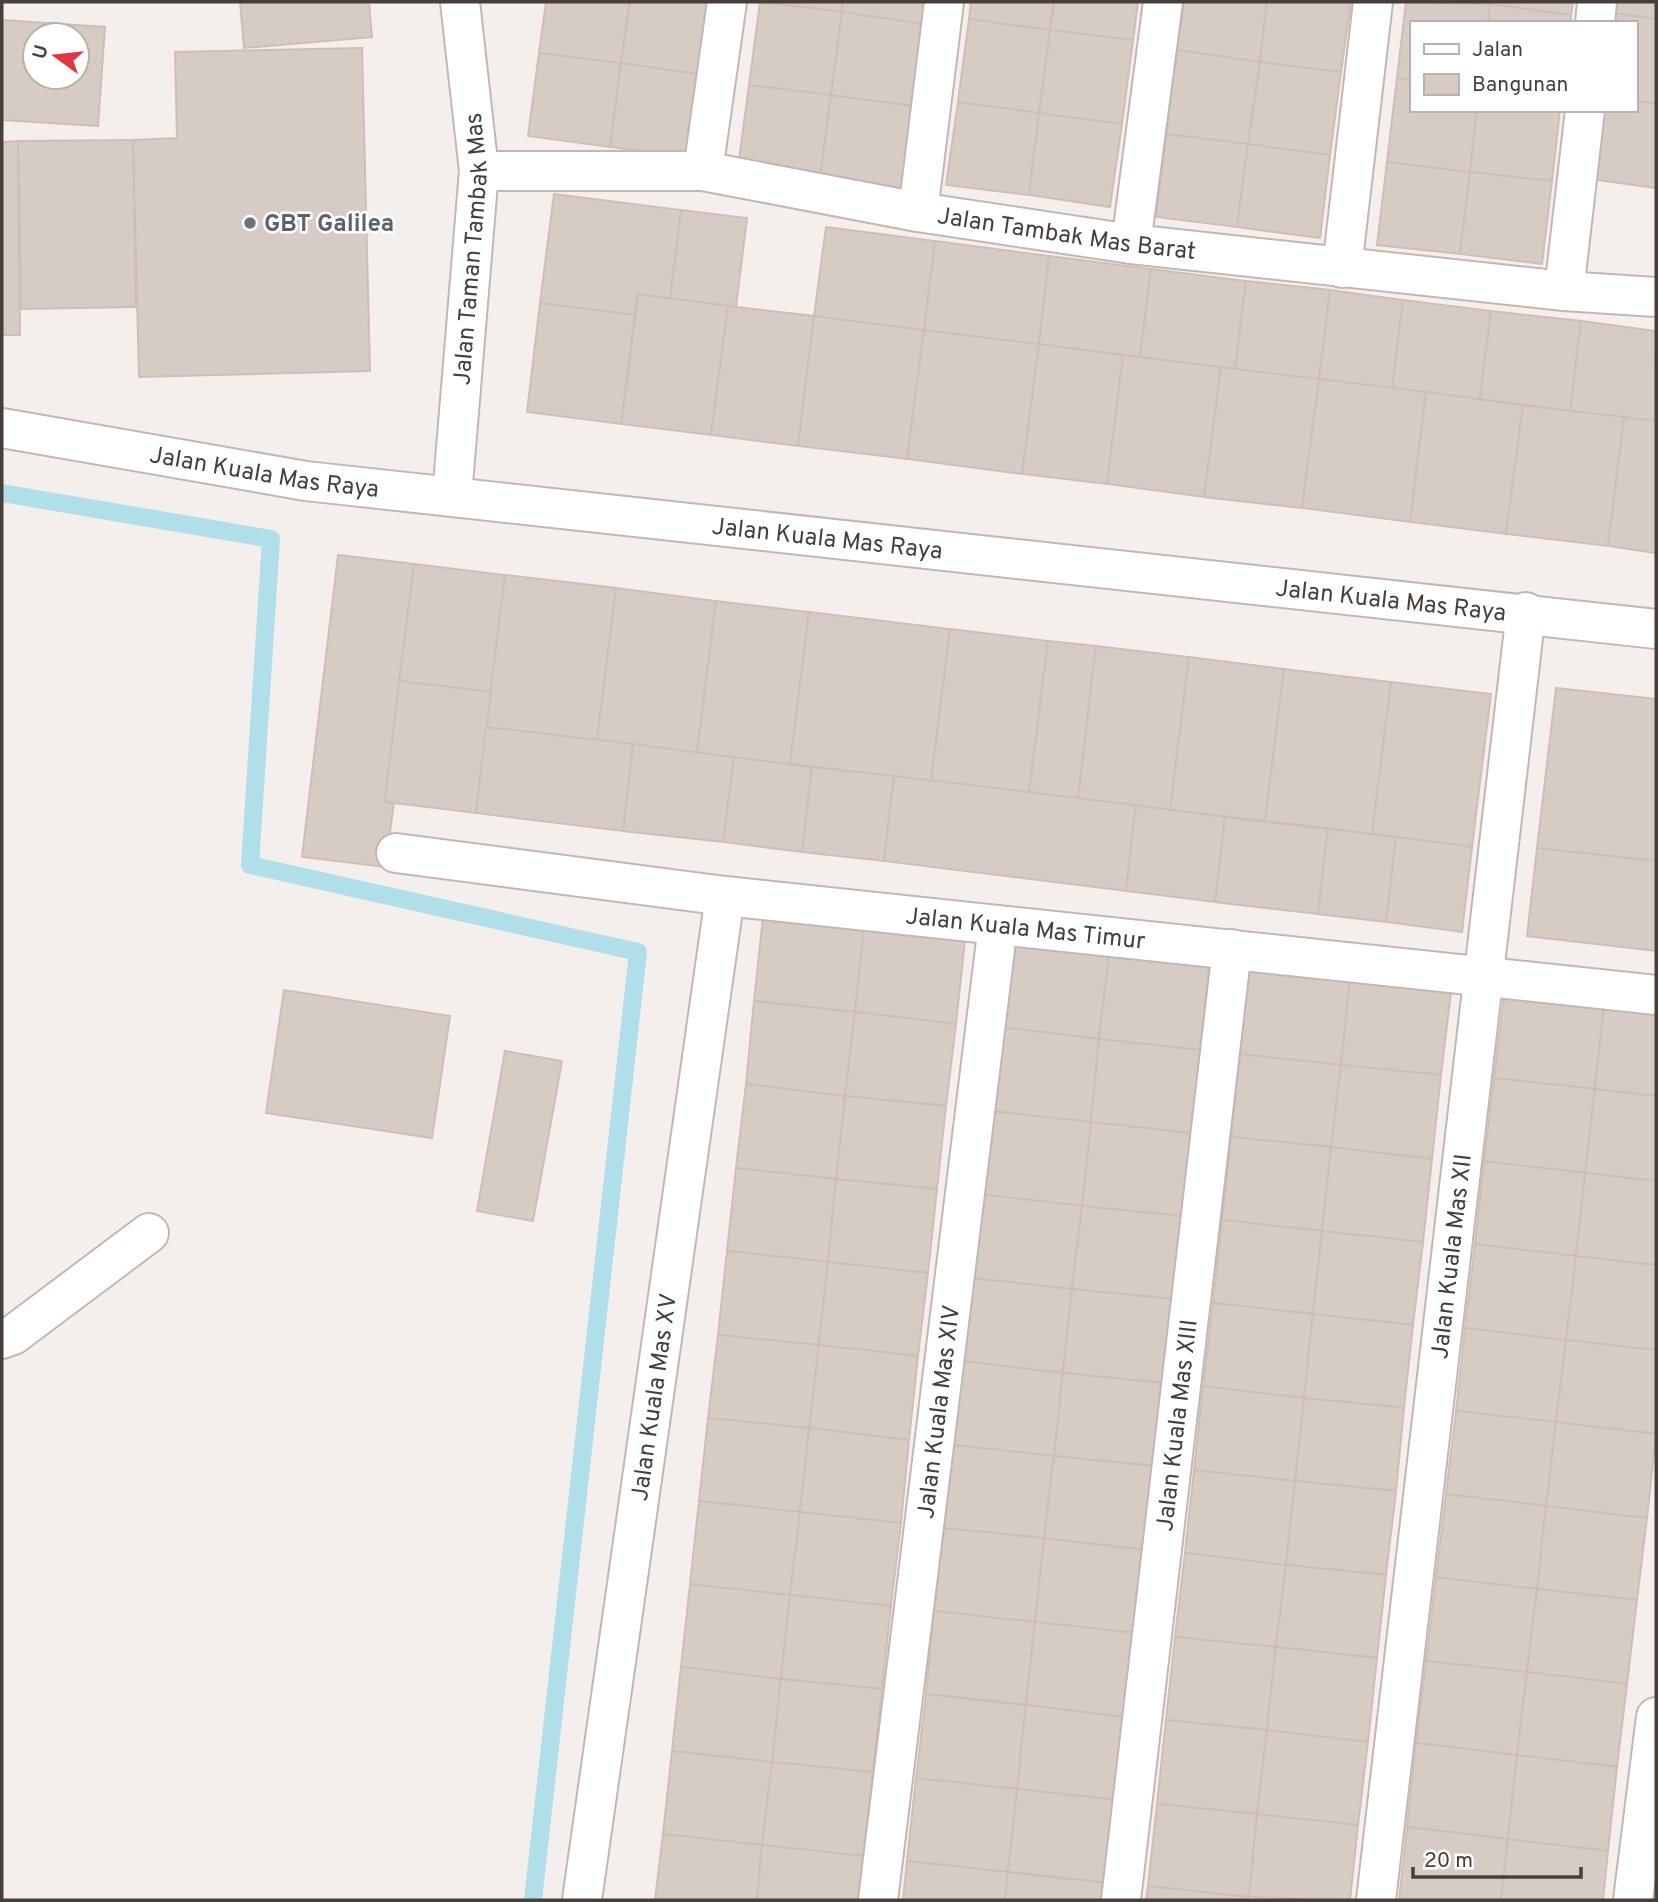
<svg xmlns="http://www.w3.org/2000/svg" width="1658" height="1902" viewBox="0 0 1658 1902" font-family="Overpass,sans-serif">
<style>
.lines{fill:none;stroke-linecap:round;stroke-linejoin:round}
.stream{stroke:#b0dfe9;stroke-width:18}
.building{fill:#d7ccc5;stroke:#cebfb6;stroke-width:2;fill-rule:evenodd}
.minor-casing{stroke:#c1b8b2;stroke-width:42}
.minor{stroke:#fff;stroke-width:38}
.worship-dot{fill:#6b7280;stroke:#fff;stroke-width:2.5}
.labels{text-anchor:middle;stroke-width:5;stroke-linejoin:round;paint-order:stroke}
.worship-label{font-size:24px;font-weight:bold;fill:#5b616d;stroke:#fff;text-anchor:start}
.street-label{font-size:24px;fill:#473f3a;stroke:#fff}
</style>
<rect width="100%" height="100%" fill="#f4efec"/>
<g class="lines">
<!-- stream -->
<polyline class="stream" points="2,493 271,539 250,865 638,952 533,1900"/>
</g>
<!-- building -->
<g class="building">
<polygon points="240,2 369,2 372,37 244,48"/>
<polygon points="546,2 630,2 621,63 539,53"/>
<polygon points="630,2 713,2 703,75 621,63"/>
<polygon points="760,2 843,2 842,12"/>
<polygon points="760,2 842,12 831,95 749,85"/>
<polygon points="843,2 927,2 924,24 842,12"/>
<polygon points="971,2 1054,2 1050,30 969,19"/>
<polygon points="1054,2 1138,2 1133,40 1050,30"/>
<polygon points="1184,2 1267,2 1260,62 1177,50"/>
<polygon points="1267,2 1351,2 1341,72 1260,62"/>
<polygon points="1406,2 1490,4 1488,23 1411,23 1411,80 1397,78"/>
<polygon points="1490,2 1573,2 1571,15 1490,4"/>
<polygon points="1606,2 1656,2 1656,19 1605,12"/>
<polygon points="1490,4 1571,15 1571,23 1488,23"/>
<polygon points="842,12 924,24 913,106 831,95"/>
<polygon points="1605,12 1656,19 1656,104 1635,101 1635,23 1603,23"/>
<polygon points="969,19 1050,30 1039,113 958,102"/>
<path d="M 2,20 L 105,27 L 98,126 L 2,120 ZM 35,35 L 77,35 L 77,77 L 35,77 Z"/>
<polygon points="1050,30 1133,40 1122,124 1039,113"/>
<polygon points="362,48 370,371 139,377 133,140 177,138 175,52"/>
<polygon points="1177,50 1260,62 1248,144 1166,134"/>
<polygon points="539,53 621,63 610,147 528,136"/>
<polygon points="1260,62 1341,72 1330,155 1248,144"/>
<polygon points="621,63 703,75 692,158 610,147"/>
<polygon points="1397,78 1411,80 1411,110 1477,110 1470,172 1387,162"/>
<polygon points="749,85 831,95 820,179 738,167"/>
<polygon points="831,95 913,106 902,189 820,179"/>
<polygon points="1635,101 1656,104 1656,188 1583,178 1592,110 1635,110"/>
<polygon points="958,102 1039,113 1029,195 946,185"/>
<polygon points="1477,110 1560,110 1552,181 1470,172"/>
<polygon points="1039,113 1122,124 1110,207 1029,195"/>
<polygon points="1166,134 1248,144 1237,227 1156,217"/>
<polygon points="133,140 136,307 21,309 18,141"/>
<polygon points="18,141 20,335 2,335 2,142"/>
<polygon points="1248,144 1330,155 1320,238 1237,227"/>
<polygon points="1387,162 1470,172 1460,254 1377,245"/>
<polygon points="1470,172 1552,181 1542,264 1460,254"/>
<polygon points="554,194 681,210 670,299 638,294 635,315 540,303"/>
<polygon points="681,210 747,218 736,307 670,299"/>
<polygon points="826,227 935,241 924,330 814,316"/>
<polygon points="935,241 1049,256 1039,344 924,330"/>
<polygon points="1049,256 1151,269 1140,357 1039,344"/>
<polygon points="1151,269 1246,281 1235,369 1140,357"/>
<polygon points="1246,281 1330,290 1319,379 1235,369"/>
<polygon points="1330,290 1403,300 1392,389 1319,379"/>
<polygon points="638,294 728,306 711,435 621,424"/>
<polygon points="1403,300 1491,311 1480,399 1392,389"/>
<polygon points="540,303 635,315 621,424 527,412"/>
<polygon points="728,306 814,316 798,446 711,435"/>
<polygon points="1491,311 1581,321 1570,411 1480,399"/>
<polygon points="814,316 924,330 907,459 798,446"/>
<polygon points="1581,321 1656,331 1655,421 1570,411"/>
<polygon points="924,330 1039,344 1022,474 907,459"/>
<polygon points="1039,344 1123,355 1107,484 1022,474"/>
<polygon points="1123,355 1221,367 1204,497 1107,484"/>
<polygon points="1221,367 1319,379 1302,508 1204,497"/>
<polygon points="1319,379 1426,392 1410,522 1302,508"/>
<polygon points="1426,392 1523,405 1506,534 1410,522"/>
<polygon points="1523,405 1624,417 1608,546 1506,534"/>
<polygon points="1624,417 1656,421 1656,553 1608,546"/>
<polygon points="338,555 414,564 385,802 394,803 385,867 302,857"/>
<polygon points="414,564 505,575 491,692 399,681"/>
<polygon points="505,575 616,588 597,740 486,727"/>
<polygon points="616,588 716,601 697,753 597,740"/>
<polygon points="716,601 809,612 790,764 697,753"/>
<polygon points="809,612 950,629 931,781 790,764"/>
<polygon points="950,629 1048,641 1029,793 931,781"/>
<polygon points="1048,641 1096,646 1078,798 1029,793"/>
<polygon points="1096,646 1189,657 1170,810 1078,798"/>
<polygon points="1189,657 1284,669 1265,821 1170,810"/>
<polygon points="1284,669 1391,682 1372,834 1265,821"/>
<polygon points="399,681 491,692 476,813 385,802"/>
<polygon points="1391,682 1491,694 1472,847 1372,834"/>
<polygon points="1556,688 1656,699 1656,861 1537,848"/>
<polygon points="486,727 633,744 623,831 476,813"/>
<polygon points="633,744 734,757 723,842 623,831"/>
<polygon points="734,757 812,767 802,852 723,842"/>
<polygon points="812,767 894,776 884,861 802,852"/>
<polygon points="894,776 1136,805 1126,891 884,861"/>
<polygon points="1136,805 1225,817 1215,902 1126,891"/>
<polygon points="1225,817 1328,829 1318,914 1215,902"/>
<polygon points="1328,829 1396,837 1386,922 1318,914"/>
<polygon points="1396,837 1472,847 1462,932 1386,922"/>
<polygon points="1537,848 1656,861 1656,951 1527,936"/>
<polygon points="763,917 864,929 855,1012 754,1001"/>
<polygon points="864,929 965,940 956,1024 855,1012"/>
<polygon points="1009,945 1109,955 1099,1039 999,1027"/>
<polygon points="1109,955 1209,967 1200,1050 1099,1039"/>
<polygon points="1249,970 1350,981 1341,1065 1240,1054"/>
<polygon points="1350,981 1451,992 1441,1075 1341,1065"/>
<polygon points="284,990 450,1016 432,1138 266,1113"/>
<polygon points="1504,995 1604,1007 1595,1089 1494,1078"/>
<polygon points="754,1001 855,1012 845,1096 746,1084"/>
<polygon points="1604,1007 1656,1012 1656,1096 1595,1089"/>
<polygon points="855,1012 956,1024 946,1106 845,1096"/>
<polygon points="999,1027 1099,1039 1091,1122 990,1111"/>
<polygon points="1099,1039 1200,1050 1191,1133 1091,1122"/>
<polygon points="505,1051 562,1061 533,1221 477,1211"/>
<polygon points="1240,1054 1341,1065 1331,1147 1231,1137"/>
<polygon points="1341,1065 1441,1075 1432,1159 1331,1147"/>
<polygon points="1494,1078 1595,1089 1585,1173 1484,1161"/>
<polygon points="746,1084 845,1096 836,1179 736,1168"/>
<polygon points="1595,1089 1656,1096 1656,1181 1585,1173"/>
<polygon points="845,1096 946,1106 937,1189 836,1179"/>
<polygon points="990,1111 1091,1122 1082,1206 981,1194"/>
<polygon points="1091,1122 1191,1133 1181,1216 1082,1206"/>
<polygon points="1231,1137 1331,1147 1322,1231 1222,1220"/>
<polygon points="1331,1147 1432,1159 1423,1242 1322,1231"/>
<polygon points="1484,1161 1585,1173 1576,1256 1475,1244"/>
<polygon points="736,1168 836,1179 828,1262 727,1251"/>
<polygon points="1585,1173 1656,1181 1656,1265 1576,1256"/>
<polygon points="836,1179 937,1189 928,1273 828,1262"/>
<polygon points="981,1194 1082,1206 1072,1289 971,1278"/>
<polygon points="1082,1206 1181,1216 1173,1299 1072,1289"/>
<polygon points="1222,1220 1322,1231 1313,1314 1213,1303"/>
<polygon points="1322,1231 1423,1242 1413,1325 1313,1314"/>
<polygon points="1475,1244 1576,1256 1566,1340 1465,1328"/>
<polygon points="727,1251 828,1262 819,1345 718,1335"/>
<polygon points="1576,1256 1656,1265 1656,1350 1566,1340"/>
<polygon points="828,1262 928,1273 918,1356 819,1345"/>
<polygon points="971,1278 1072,1289 1063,1373 962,1361"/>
<polygon points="1072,1289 1173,1299 1164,1383 1063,1373"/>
<polygon points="1213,1303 1313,1314 1304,1398 1203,1386"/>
<polygon points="1313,1314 1413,1325 1404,1408 1304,1398"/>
<polygon points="1465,1328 1566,1340 1556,1422 1456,1411"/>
<polygon points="718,1335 819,1345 809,1428 708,1418"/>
<polygon points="1566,1340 1656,1350 1656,1434 1556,1422"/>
<polygon points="819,1345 918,1356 909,1440 809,1428"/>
<polygon points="962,1361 1063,1373 1054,1456 953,1445"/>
<polygon points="1063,1373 1164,1383 1154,1466 1054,1456"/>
<polygon points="1203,1386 1304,1398 1295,1481 1194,1470"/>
<polygon points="1304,1398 1404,1408 1396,1491 1295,1481"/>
<polygon points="1456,1411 1556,1422 1546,1506 1446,1494"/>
<polygon points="708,1418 809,1428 800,1512 699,1501"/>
<polygon points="1556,1422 1656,1434 1647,1518 1546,1506"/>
<polygon points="809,1428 909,1440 901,1523 800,1512"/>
<polygon points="953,1445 1054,1456 1044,1538 944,1528"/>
<polygon points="1054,1456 1154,1466 1145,1550 1044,1538"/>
<polygon points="1194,1470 1295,1481 1286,1565 1185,1553"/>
<polygon points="1295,1481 1396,1491 1386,1575 1286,1565"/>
<polygon points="1446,1494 1546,1506 1537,1589 1436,1577"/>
<polygon points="699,1501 800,1512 790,1595 690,1584"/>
<polygon points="1546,1506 1647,1518 1637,1600 1537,1589"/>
<polygon points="800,1512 901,1523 891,1606 790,1595"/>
<polygon points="944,1528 1044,1538 1035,1622 934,1611"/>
<polygon points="1044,1538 1145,1550 1136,1633 1035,1622"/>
<polygon points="1185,1553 1286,1565 1276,1647 1175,1637"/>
<polygon points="1286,1565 1386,1575 1377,1658 1276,1647"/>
<polygon points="1436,1577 1537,1589 1527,1672 1426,1661"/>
<polygon points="690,1584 790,1595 781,1679 681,1667"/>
<polygon points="1537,1589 1637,1600 1627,1684 1527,1672"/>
<polygon points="790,1595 891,1606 882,1689 781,1679"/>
<polygon points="934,1611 1035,1622 1026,1705 926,1694"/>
<polygon points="1035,1622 1136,1633 1126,1717 1026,1705"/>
<polygon points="1175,1637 1276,1647 1267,1730 1166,1720"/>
<polygon points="1276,1647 1377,1658 1368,1742 1267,1730"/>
<polygon points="1426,1661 1527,1672 1517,1755 1416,1743"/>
<polygon points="681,1667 781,1679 772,1762 672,1751"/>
<polygon points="1527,1672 1627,1684 1617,1767 1517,1755"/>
<polygon points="781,1679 882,1689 873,1772 772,1762"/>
<polygon points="926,1694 1026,1705 1017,1789 916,1778"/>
<polygon points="1026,1705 1126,1717 1117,1800 1017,1789"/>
<polygon points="1166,1720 1267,1730 1257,1814 1157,1804"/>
<polygon points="1267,1730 1368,1742 1358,1825 1257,1814"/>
<polygon points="1416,1743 1517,1755 1508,1839 1407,1827"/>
<polygon points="672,1751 772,1762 762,1845 663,1834"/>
<polygon points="1517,1755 1617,1767 1608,1851 1508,1839"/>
<polygon points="772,1762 873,1772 863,1856 762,1845"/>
<polygon points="916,1778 1017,1789 1008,1872 907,1861"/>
<polygon points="1017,1789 1117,1800 1108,1883 1008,1872"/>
<polygon points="1157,1804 1257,1814 1249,1897 1148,1886"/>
<polygon points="1257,1814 1358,1825 1350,1900 1249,1897"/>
<polygon points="1407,1827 1508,1839 1501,1900 1399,1900"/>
<polygon points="663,1834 762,1845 757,1900 655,1900"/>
<polygon points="1508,1839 1608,1851 1603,1900 1501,1900"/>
<polygon points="762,1845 863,1856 858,1900 757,1900"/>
<polygon points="907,1861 1008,1872 1005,1900 903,1900"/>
<polygon points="1008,1872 1108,1883 1106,1900 1005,1900"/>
<polygon points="1148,1886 1249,1897 1248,1900 1146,1900"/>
</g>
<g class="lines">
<!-- minor casing -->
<g class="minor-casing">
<g id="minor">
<polyline points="1595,23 1597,2"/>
<path id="s1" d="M 479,171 L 703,171 L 918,212 L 1131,244 L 1564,291 L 1656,297"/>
<polyline points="703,171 727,2"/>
<polyline points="918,212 944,2"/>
<polyline points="1131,244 1163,2"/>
<polyline points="1342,268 1373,2"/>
<polyline points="1564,291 1585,110"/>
<path id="s2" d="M 2,428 L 306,481 L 1656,629"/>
<path id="s3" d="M 452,496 L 479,171 L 460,2"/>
<path id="s4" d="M 396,853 L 725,896 L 1656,995"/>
<polyline points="2,1339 13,1335 149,1233"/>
<path id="s5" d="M 582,1900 L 725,896"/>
<path id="s6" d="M 878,1900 L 998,925"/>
<path id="s7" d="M 1121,1900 L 1232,949"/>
<path id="s8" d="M 1376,1900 L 1526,612"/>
<polyline points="1633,1900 1656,1717"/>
</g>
</g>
<!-- minor -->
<use href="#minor" class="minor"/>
</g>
<!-- markers -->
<circle class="worship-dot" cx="250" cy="223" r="7"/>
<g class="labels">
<!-- worship labels -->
<g class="worship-label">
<text x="264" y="231">GBT Galilea</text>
</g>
<!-- street labels -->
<g class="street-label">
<text dy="8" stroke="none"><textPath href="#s1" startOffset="593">Jalan Tambak Mas Barat</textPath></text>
<text dy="8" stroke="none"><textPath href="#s3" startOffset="248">Jalan Taman Tambak Mas</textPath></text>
<text dy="8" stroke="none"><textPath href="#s2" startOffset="266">Jalan Kuala Mas Raya</textPath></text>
<text dy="8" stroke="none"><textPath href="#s2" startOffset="833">Jalan Kuala Mas Raya</textPath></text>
<text dy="8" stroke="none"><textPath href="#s2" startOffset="1400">Jalan Kuala Mas Raya</textPath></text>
<text dy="8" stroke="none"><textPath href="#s4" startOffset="634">Jalan Kuala Mas Timur</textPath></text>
<text dy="8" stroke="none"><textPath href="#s8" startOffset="648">Jalan Kuala Mas XII</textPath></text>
<text dy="8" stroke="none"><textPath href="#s5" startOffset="508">Jalan Kuala Mas XV</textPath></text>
<text dy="8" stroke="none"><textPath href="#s6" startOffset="492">Jalan Kuala Mas XIV</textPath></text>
<text dy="8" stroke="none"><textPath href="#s7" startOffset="478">Jalan Kuala Mas XIII</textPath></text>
</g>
</g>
<!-- border -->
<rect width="1658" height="1902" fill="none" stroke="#473f3a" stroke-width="7"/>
<!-- legend -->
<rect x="1410" y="21" width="228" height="91" fill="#ffffff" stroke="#b5b2b0" stroke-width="2"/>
<rect x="1424" y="44" width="35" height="10" fill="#ffffff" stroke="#b5b2b0" stroke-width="2"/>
<text x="1472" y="56" font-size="21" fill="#473f3a">Jalan</text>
<rect x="1424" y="74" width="35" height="21" fill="#d7ccc5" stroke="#b5b2b0" stroke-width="2"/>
<text x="1472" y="91" font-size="21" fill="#473f3a">Bangunan</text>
<!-- north arrow -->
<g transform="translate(56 56) rotate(285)"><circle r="33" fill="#ffffff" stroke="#b5b2b0" stroke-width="2"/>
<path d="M0-5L12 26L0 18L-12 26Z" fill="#e13543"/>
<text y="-10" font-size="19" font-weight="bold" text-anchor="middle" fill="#473f3a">U</text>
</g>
<!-- scale -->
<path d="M1413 1867v10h168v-10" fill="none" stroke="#473f3a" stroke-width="3.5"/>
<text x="1424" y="1867" font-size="21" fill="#473f3a" stroke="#ffffff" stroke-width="5" paint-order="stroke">20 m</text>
</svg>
